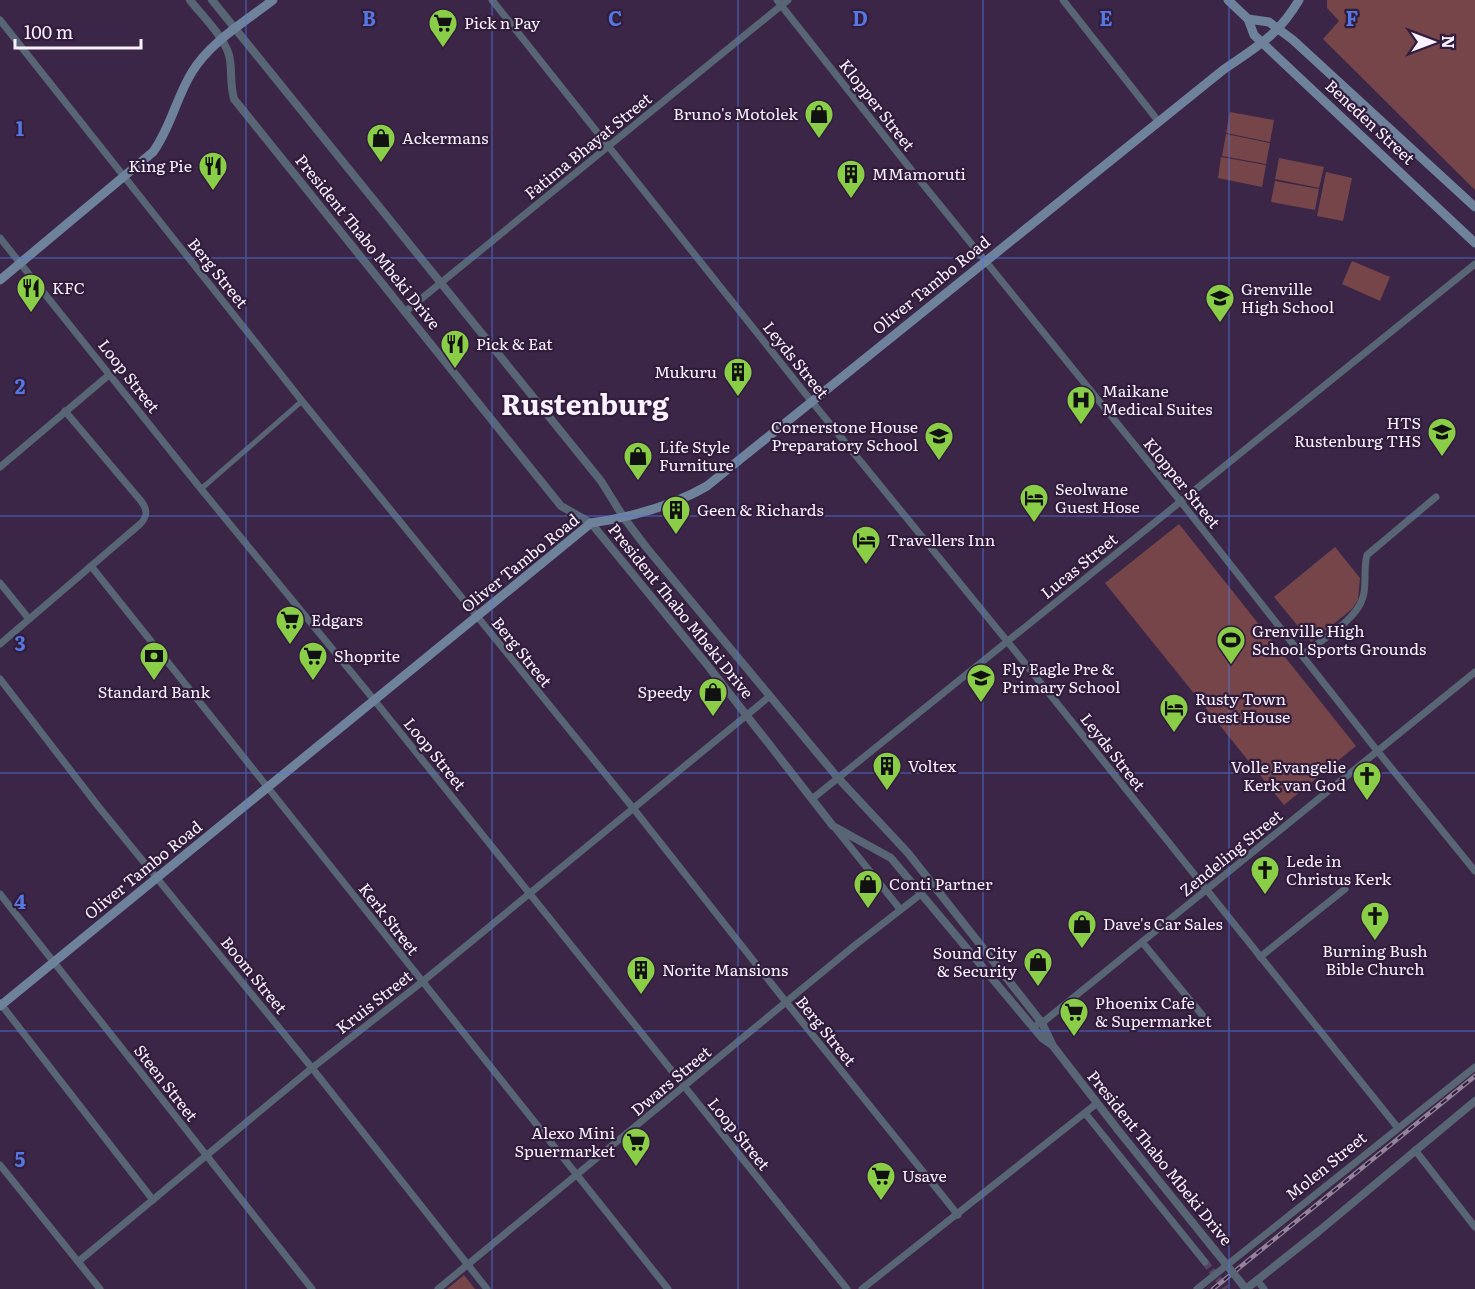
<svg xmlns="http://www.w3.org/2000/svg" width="1475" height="1289" viewBox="0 0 1475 1289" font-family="Literata,serif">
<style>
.green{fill:#75454a}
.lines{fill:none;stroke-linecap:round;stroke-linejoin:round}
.minor-tunnel{stroke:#584462;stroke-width:7;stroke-dasharray:7 3.5;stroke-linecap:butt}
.pedestrian{stroke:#586575;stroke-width:5}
.minor{stroke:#586575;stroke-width:7}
.tertiary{stroke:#586575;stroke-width:8}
.secondary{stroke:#6e839b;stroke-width:9}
.rail-casing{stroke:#93849c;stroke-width:4.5}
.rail{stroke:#311c3c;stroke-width:2;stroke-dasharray:7;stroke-linecap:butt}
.tertiary-bridge{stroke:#586575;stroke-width:8}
.grid{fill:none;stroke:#5477e2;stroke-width:1.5;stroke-opacity:0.55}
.labels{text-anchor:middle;stroke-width:4.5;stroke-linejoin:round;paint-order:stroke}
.poi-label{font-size:16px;fill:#f9f1fe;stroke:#311c3c;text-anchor:start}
.street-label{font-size:16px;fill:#f9f1fe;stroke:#311c3c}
.town-label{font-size:28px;font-weight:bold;fill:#f9f1fe;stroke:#311c3c}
.grid-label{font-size:20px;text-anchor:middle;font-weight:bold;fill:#5477e2;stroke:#311c3c;stroke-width:4.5;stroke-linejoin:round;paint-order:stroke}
</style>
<rect width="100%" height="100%" fill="#3b2647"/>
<!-- green -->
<g class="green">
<polygon points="1327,0 1475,0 1475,190 1323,39 1339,21 1327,8"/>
<polygon points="1230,112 1274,120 1270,142 1226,133"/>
<polygon points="1226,134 1270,143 1266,164 1222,156"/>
<polygon points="1221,157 1266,165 1262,187 1218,178"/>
<polygon points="1279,158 1324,167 1319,188 1275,179"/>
<polygon points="1326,172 1352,178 1343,221 1317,216"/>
<polygon points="1275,181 1319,189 1315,210 1271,202"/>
<polygon points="1352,261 1390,277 1380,301 1342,284"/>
<polygon points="1179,524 1356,746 1284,805 1105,583"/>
<polygon points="1335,547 1360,578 1358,600 1352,609 1311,642 1274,597"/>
<polygon points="464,1275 475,1289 447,1289"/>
</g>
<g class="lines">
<!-- minor-tunnel -->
<polyline class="minor-tunnel" points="1205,1262 1226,1289"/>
<!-- pedestrian -->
<polyline class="pedestrian" points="201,489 302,401"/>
<!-- minor -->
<g class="minor">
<polyline points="492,0 804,392 1007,641 1398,1128"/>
<polyline points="777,0 905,162 1181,502 1375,748 1475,871"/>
<polyline points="1063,0 1159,122"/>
<polyline points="0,20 302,401 633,808 786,1002 958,1215"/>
<polyline points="0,238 201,489 375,701 847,1289"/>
<polyline points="405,312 788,0"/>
<polyline points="0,467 110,374"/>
<polyline points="91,566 668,1289"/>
<polyline points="0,583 29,619"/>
<path d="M 0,644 L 139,525 C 148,517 148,510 141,501 L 65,411"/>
<path d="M 1302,655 C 1320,641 1357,620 1363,597 C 1367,584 1363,569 1367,555 L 1436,497"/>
<polyline points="0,679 98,806 312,1068 487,1289"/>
<polyline points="812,799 1475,264"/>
<polyline points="836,829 900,909"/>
<polyline points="0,894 312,1289"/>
<polyline points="1142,942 1203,1016"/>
<polyline points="1260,957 1345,889"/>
<polyline points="0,1003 153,1200"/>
<polyline points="1038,1024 1042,1023 1475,672"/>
<polyline points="1085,1113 1205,1262"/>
<polyline points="1415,1150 1475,1227"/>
<polyline points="0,1165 100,1289"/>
<polyline points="79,1261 312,1068 422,982 770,696"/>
<polyline points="1257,1280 1264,1289"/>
<polyline points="438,1289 854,946 921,894"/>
<polyline points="862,1289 1096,1104"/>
<polyline points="1197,1289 1475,1067"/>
</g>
<!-- tertiary -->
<g class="tertiary">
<path d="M 190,0 C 202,16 228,40 230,60 C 232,74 230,84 234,99 L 561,506 L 591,523 L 708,666 L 833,826 L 891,858 L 1042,1038 L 1052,1045"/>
<polyline points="212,0 601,481 624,518 646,547 838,778 908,853 1042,1023 1053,1046 1118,1130"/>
<polyline points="1246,1289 1319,1231 1475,1101"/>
</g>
<!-- secondary -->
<g class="secondary">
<polyline points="1228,0 1248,19 1254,35 1475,243"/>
<polyline points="1248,19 1269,22 1293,40 1475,207"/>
<path d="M 0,280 L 153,152 C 171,127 176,98 192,72 C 210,42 246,21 273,0"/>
<path d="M 0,1006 L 591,523 C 632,517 671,507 707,486 L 1223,70 C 1256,47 1278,36 1299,0"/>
</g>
<!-- rail casing -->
<g class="rail-casing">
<polyline id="rail" points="1213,1289 1475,1076"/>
</g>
<!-- rail -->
<use href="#rail" class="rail"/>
<!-- tertiary-bridge -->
<polyline class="tertiary-bridge" points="1118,1130 1246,1289"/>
</g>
<!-- grid -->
<path class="grid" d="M 246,0 L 246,1289M 492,0 L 492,1289M 738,0 L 738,1289M 983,0 L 983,1289M 1229,0 L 1229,1289M 0,258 L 1475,258M 0,516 L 1475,516M 0,773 L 1475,773M 0,1031 L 1475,1031"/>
<!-- icons -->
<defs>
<g id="supermarket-pin" transform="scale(1.5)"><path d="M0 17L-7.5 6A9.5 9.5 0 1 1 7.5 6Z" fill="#8ace48" stroke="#311c3c"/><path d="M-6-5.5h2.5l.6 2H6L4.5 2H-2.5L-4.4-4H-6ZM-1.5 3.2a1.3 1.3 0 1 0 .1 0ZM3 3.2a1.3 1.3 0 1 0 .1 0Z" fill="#111"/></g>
<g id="shop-pin" transform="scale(1.5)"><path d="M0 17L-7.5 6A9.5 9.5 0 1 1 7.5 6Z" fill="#8ace48" stroke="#311c3c"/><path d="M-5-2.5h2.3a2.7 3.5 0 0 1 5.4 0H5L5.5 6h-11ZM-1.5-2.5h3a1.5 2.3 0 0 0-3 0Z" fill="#111"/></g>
<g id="restaurant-pin" transform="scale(1.5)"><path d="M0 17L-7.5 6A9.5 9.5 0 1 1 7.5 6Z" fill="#8ace48" stroke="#311c3c"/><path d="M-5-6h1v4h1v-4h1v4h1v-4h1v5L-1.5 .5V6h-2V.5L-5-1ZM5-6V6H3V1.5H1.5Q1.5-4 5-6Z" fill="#111"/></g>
<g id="building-pin" transform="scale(1.5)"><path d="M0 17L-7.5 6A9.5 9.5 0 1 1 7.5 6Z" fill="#8ace48" stroke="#311c3c"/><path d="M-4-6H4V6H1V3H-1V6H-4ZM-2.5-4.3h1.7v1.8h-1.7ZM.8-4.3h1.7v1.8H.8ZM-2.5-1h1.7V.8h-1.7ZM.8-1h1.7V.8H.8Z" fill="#111"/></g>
<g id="school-pin" transform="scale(1.5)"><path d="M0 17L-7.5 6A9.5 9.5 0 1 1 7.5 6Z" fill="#8ace48" stroke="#311c3c"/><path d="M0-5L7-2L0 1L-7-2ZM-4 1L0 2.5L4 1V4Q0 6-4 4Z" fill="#111"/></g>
<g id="hospital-pin" transform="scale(1.5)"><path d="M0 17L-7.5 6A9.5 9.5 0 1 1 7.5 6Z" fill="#8ace48" stroke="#311c3c"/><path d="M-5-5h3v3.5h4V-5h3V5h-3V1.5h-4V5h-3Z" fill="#111"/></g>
<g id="university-pin" transform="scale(1.5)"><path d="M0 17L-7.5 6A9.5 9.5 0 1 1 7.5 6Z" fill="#8ace48" stroke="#311c3c"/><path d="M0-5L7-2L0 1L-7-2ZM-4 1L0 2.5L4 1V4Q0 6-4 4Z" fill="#111"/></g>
<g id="hotel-pin" transform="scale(1.5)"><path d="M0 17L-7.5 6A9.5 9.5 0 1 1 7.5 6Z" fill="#8ace48" stroke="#311c3c"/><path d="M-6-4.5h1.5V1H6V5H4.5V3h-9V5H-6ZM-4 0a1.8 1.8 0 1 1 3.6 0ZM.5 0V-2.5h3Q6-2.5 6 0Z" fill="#111"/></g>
<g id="stadium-pin" transform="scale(1.5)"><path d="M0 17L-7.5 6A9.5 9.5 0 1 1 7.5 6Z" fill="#8ace48" stroke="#311c3c"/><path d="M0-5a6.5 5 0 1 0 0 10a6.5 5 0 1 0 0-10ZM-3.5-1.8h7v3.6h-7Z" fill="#111"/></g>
<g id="bank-pin" transform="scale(1.5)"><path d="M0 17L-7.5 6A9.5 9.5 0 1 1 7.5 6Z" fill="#8ace48" stroke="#311c3c"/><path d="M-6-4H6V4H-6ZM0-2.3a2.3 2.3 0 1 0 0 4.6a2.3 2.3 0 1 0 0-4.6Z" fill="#111"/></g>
<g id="church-pin" transform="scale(1.5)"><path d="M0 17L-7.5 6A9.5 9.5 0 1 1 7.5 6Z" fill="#8ace48" stroke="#311c3c"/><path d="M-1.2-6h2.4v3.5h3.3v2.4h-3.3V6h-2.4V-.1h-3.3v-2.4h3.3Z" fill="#111"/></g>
</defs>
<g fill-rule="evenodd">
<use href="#supermarket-pin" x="443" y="23"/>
<use href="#shop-pin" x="819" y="114"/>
<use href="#shop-pin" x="381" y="138"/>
<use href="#restaurant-pin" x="213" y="166"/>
<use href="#building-pin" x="851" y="174"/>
<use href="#restaurant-pin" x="31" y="288"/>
<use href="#school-pin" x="1220" y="298"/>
<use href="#restaurant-pin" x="455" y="344"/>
<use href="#building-pin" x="738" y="372"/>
<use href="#hospital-pin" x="1081" y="400"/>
<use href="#university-pin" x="1442" y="432"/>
<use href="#school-pin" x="939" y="436"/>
<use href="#shop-pin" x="638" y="456"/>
<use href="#hotel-pin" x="1034" y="498"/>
<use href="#building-pin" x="676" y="510"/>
<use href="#hotel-pin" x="866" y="540"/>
<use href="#supermarket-pin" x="290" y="620"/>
<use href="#stadium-pin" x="1231" y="640"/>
<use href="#bank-pin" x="154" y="656"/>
<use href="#supermarket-pin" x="313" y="656"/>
<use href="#school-pin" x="981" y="678"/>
<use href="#shop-pin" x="713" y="692"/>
<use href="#hotel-pin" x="1174" y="708"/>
<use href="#building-pin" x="887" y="766"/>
<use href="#church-pin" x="1367" y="776"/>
<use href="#church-pin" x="1265" y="870"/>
<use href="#shop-pin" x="868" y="884"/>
<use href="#church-pin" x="1375" y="916"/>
<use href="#shop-pin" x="1082" y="924"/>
<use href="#shop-pin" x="1038" y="962"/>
<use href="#building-pin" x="641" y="970"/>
<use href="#supermarket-pin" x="1074" y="1012"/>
<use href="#supermarket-pin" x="636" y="1142"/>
<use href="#supermarket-pin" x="881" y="1176"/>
</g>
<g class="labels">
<!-- poi labels -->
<g class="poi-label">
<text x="464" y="29">Pick n Pay</text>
<text x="798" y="120" text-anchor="end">Bruno's Motolek</text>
<text x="402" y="144">Ackermans</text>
<text x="192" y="172" text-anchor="end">King Pie</text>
<text x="872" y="180">MMamoruti</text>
<text x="52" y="294">KFC</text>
<text x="1241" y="295">Grenville<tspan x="1241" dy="18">High School</tspan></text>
<text x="476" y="350">Pick &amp; Eat</text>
<text x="717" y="378" text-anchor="end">Mukuru</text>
<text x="1102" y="397">Maikane<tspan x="1102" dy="18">Medical Suites</tspan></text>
<text x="1421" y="429" text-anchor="end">HTS<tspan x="1421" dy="18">Rustenburg THS</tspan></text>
<text x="918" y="433" text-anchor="end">Cornerstone House<tspan x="918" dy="18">Preparatory School</tspan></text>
<text x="659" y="453">Life Style<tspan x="659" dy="18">Furniture</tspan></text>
<text x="1055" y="495">Seolwane<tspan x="1055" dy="18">Guest Hose</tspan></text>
<text x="697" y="516">Geen &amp; Richards</text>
<text x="887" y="546">Travellers Inn</text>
<text x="311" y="626">Edgars</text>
<text x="1252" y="637">Grenville High<tspan x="1252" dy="18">School Sports Grounds</tspan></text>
<text x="334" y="662">Shoprite</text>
<text x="1002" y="675">Fly Eagle Pre &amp;<tspan x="1002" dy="18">Primary School</tspan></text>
<text x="154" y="698" text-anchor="middle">Standard Bank</text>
<text x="692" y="698" text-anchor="end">Speedy</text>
<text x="1195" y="705">Rusty Town<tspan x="1195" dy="18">Guest House</tspan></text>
<text x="908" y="772">Voltex</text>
<text x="1346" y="773" text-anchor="end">Volle Evangelie<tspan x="1346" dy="18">Kerk van God</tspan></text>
<text x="1286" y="867">Lede in<tspan x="1286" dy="18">Christus Kerk</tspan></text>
<text x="889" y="890">Conti Partner</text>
<text x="1103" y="930">Dave's Car Sales</text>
<text x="1375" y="957" text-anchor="middle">Burning Bush<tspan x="1375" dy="18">Bible Church</tspan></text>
<text x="1017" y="959" text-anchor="end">Sound City<tspan x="1017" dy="18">&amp; Security</tspan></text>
<text x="662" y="976">Norite Mansions</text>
<text x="1095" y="1009">Phoenix Cafe<tspan x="1095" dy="18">&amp; Supermarket</tspan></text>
<text x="615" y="1139" text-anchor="end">Alexo Mini<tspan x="615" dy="18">Spuermarket</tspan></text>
<text x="902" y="1182">Usave</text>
</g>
<!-- street labels -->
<g class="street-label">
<text transform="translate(877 105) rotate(52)" y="6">Klopper Street</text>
<text transform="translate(1370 122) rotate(43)" y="6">Beneden Street</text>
<text transform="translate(588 146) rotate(-39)" y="6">Fatima Bhayat Street</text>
<text transform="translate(368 242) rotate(51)" y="6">President Thabo Mbeki Drive</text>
<text transform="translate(218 273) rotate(51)" y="6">Berg Street</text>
<text transform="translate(931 285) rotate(-39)" y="6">Oliver Tambo Road</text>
<text transform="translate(796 360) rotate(51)" y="6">Leyds Street</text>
<text transform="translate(129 376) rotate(52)" y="6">Loop Street</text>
<text transform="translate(1182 483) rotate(51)" y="6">Klopper Street</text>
<text transform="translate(520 563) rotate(-39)" y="6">Oliver Tambo Road</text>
<text transform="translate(1079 566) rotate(-39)" y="6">Lucas Street</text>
<text transform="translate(681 611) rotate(51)" y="6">President Thabo Mbeki Drive</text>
<text transform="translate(522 652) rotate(51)" y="6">Berg Street</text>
<text transform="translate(1113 752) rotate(52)" y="6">Leyds Street</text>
<text transform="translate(435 754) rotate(51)" y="6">Loop Street</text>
<text transform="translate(1231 853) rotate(-39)" y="6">Zendeling Street</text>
<text transform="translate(143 870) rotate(-39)" y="6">Oliver Tambo Road</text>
<text transform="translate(389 919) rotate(52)" y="6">Kerk Street</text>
<text transform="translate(254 975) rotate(51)" y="6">Boom Street</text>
<text transform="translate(374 1002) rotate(-38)" y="6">Kruis Street</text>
<text transform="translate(826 1031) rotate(51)" y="6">Berg Street</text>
<text transform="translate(671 1081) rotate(-40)" y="6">Dwars Street</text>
<text transform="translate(166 1083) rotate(52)" y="6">Steen Street</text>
<text transform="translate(739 1134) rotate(51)" y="6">Loop Street</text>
<text transform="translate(1160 1158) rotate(51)" y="6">President Thabo Mbeki Drive</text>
<text transform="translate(1326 1166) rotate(-39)" y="6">Molen Street</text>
</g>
<!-- town labels -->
<g class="town-label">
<text x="585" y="415">Rustenburg</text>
</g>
</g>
<g class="grid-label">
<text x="369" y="26">B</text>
<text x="615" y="26">C</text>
<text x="860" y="26">D</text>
<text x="1106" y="26">E</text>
<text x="1352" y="26">F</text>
<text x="20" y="136">1</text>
<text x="20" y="394">2</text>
<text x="20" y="651">3</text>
<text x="20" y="909">4</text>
<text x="20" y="1167">5</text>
</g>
<!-- north arrow -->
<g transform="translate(1433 42) rotate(90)" stroke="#311c3c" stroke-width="4.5" paint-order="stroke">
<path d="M0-4.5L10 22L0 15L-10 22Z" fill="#f9f1fe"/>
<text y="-9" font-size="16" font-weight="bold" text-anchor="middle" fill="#f9f1fe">N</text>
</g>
<!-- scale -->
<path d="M15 39v9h126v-9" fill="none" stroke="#f9f1fe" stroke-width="3"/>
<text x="24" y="39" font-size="18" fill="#f9f1fe" stroke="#311c3c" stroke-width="4.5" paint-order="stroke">100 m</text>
</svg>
